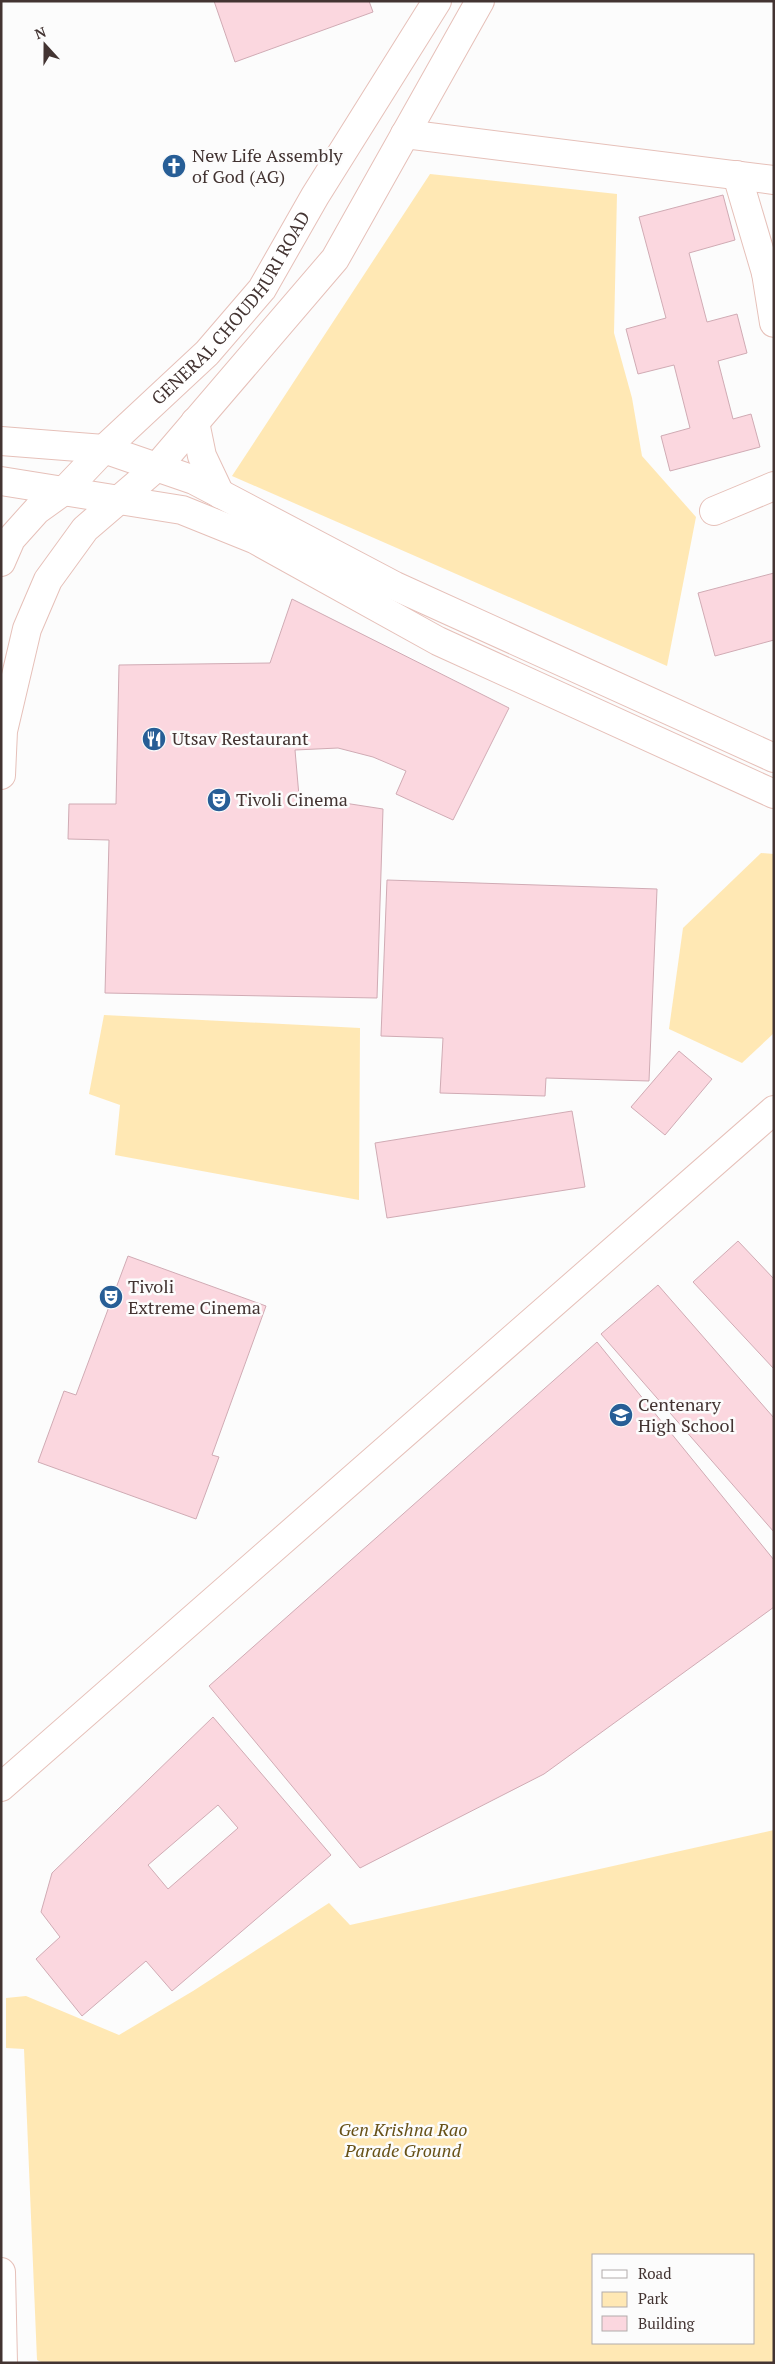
<svg xmlns="http://www.w3.org/2000/svg" width="775" height="2364" viewBox="0 0 775 2364" font-family="'PT Serif',serif">
<style>
.green{fill:#ffe8b4;fill-rule:evenodd}
.building{fill:#fbd7df;stroke:#d0abb4;fill-rule:evenodd}
.lines{fill:none;stroke-linecap:round;stroke-linejoin:round}
.street-casing{stroke:#e6c0b9;stroke-width:30}
.secondary-casing{stroke:#e6c0b9;stroke-width:30}
.street{stroke:#fff;stroke-width:28}
.secondary{stroke:#fff;stroke-width:28}
.labels{text-anchor:middle;stroke-width:5;stroke-linejoin:round;paint-order:stroke}
.poi-label{font-size:18px;fill:#433432;stroke:#fcfcfc;text-anchor:start}
.street-label{font-size:18px;fill:#433432;stroke:#fcfcfc}
.park-label{font-size:18px;font-style:italic;fill:#675117;stroke:#fcfcfc}
</style>
<rect width="100%" height="100%" fill="#fcfcfc"/>
<!-- green -->
<g class="green">
<polygon points="430,174 617,194 614,333 632,398 642,456 696,517 667,666 232,476"/>
<polygon points="761,853 774,854 774,1033 742,1063 669,1029 683,928"/>
<polygon points="104,1015 360,1028 359,1200 115,1155 120,1105 89,1094"/>
<path d="M 774,1830 L 774,2363 L 43,2363 L 37,2360 L 24,2049 L 6,2048 L 6,1998 L 26,1996 L 119,2035 L 193,1991 L 329,1903 L 350,1925 ZM 594,2255 L 754,2255 L 754,2343 L 594,2343 Z"/>
</g>
<!-- building -->
<g class="building">
<polygon points="214,1 369,1 373,12 235,62"/>
<polygon points="723,195 735,240 689,253 707,322 737,314 747,353 718,361 733,419 751,414 760,447 670,471 661,436 690,428 674,365 638,374 626,329 666,318 639,217"/>
<polygon points="774,573 774,640 715,656 698,593"/>
<polygon points="292,599 509,708 453,820 396,794 406,771 373,757 338,748 295,750 299,796 383,809 377,998 105,993 109,840 68,839 69,804 116,804 119,665 270,663"/>
<polygon points="387,880 657,889 649,1081 546,1078 545,1096 440,1093 443,1038 381,1036"/>
<polygon points="679,1051 712,1079 665,1135 631,1107"/>
<polygon points="572,1111 585,1187 387,1218 375,1143"/>
<polygon points="738,1241 774,1279 774,1369 693,1282"/>
<polygon points="128,1256 266,1306 212,1455 219,1457 196,1519 38,1462 64,1391 76,1395"/>
<polygon points="658,1285 774,1418 774,1532 601,1334"/>
<polygon points="597,1342 774,1560 774,1607 544,1774 360,1868 209,1686"/>
<path d="M 213,1717 L 331,1855 L 172,1991 L 146,1961 L 82,2016 L 36,1959 L 60,1937 L 41,1912 L 52,1873 ZM 218,1805 L 238,1828 L 168,1889 L 148,1865 Z"/>
</g>
<g class="lines">
<!-- street casing -->
<g class="street-casing">
<g id="street">
<polyline points="405,134 774,180"/>
<polyline points="737,175 766,273"/>
<polyline points="774,265 766,273 774,323"/>
<polyline points="714,511 774,486"/>
</g>
</g>
<!-- secondary casing -->
<g class="secondary-casing">
<g id="secondary">
<polyline points="195,422 202,456 220,494"/>
<polyline points="1,441 104,449 194,480 395,586 774,758"/>
<polyline points="1,481 182,510 254,539 438,641 774,794"/>
<path id="s1" d="M 1,562 L 11,539 L 37,510 L 65,490 L 104,449 L 207,353 L 262,289 L 315,196 L 437,1"/>
<polyline points="1,775 3,731 27,629 48,580 85,529 157,467 335,259 480,1"/>
<polyline points="1,1787 774,1110"/>
<polyline points="1,2272 3,2363"/>
</g>
</g>
<!-- street -->
<use href="#street" class="street"/>
<!-- secondary -->
<use href="#secondary" class="secondary"/>
</g>
<!-- icons -->
<defs>
<g id="church-disc" transform="scale(1.25)"><circle r="9.5" fill="#275e96" stroke="#fcfcfc"/><path d="M-1.2-6h2.4v3.5h3.3v2.4h-3.3V6h-2.4V-.1h-3.3v-2.4h3.3Z" fill="#fff"/></g>
<g id="restaurant-disc" transform="scale(1.25)"><circle r="9.5" fill="#275e96" stroke="#fcfcfc"/><path d="M-5-6h1v4h1v-4h1v4h1v-4h1v5L-1.5 .5V6h-2V.5L-5-1ZM5-6V6H3V1.5H1.5Q1.5-4 5-6Z" fill="#fff"/></g>
<g id="theatre-disc" transform="scale(1.25)"><circle r="9.5" fill="#275e96" stroke="#fcfcfc"/><path d="M-5-5.5Q0-4 5-5.5V0Q5 5 0 6Q-5 5-5 0ZM-3.3-2.5H-1v1.5H-3.3ZM1-2.5H3.3v1.5H1ZM-2.8 1Q0 5.5 2.8 1Z" fill="#fff"/></g>
<g id="school-disc" transform="scale(1.25)"><circle r="9.5" fill="#275e96" stroke="#fcfcfc"/><path d="M0-5L7-2L0 1L-7-2ZM-4 1L0 2.5L4 1V4Q0 6-4 4Z" fill="#fff"/></g>
</defs>
<g fill-rule="evenodd">
<use href="#church-disc" x="174" y="166"/>
<use href="#restaurant-disc" x="154" y="739"/>
<use href="#theatre-disc" x="219" y="800"/>
<use href="#theatre-disc" x="111" y="1297"/>
<use href="#school-disc" x="621" y="1415"/>
</g>
<g class="labels">
<!-- poi labels -->
<g class="poi-label">
<text x="192" y="162">New Life Assembly<tspan x="192" dy="21">of God (AG)</tspan></text>
<text x="172" y="745">Utsav Restaurant</text>
<text x="236" y="806">Tivoli Cinema</text>
<text x="128" y="1293">Tivoli<tspan x="128" dy="21">Extreme Cinema</tspan></text>
<text x="638" y="1411">Centenary<tspan x="638" dy="21">High School</tspan></text>
</g>
<!-- street labels -->
<g class="street-label">
<text dy="6" stroke="none"><textPath href="#s1" startOffset="346">GENERAL CHOUDHURI ROAD</textPath></text>
</g>
<!-- park labels -->
<g class="park-label">
<text x="403" y="2136">Gen Krishna Rao<tspan x="403" dy="21">Parade Ground</tspan></text>
</g>
</g>
<!-- border -->
<rect width="775" height="2364" fill="none" stroke="#433432" stroke-width="5"/>
<!-- legend -->
<rect x="592" y="2254" width="162" height="90" fill="#fcfcfc" stroke="#b2acab"/>
<rect x="602" y="2270" width="25" height="8" fill="#ffffff" stroke="#b2acab"/>
<text x="638" y="2279" font-size="15" fill="#433432">Road</text>
<rect x="602" y="2292" width="25" height="15" fill="#ffe8b4" stroke="#b2acab"/>
<text x="638" y="2304" font-size="15" fill="#433432">Park</text>
<rect x="602" y="2316" width="25" height="15" fill="#fbd7df" stroke="#b2acab"/>
<text x="638" y="2329" font-size="15" fill="#433432">Building</text>
<!-- north arrow -->
<g transform="translate(45 45) rotate(339)" stroke="#fcfcfc" stroke-width="4" paint-order="stroke">
<path d="M0-4L9 19L0 12L-9 19Z" fill="#433432"/>
<text y="-8" font-size="14" font-weight="bold" text-anchor="middle" fill="#433432">N</text>
</g>
</svg>
